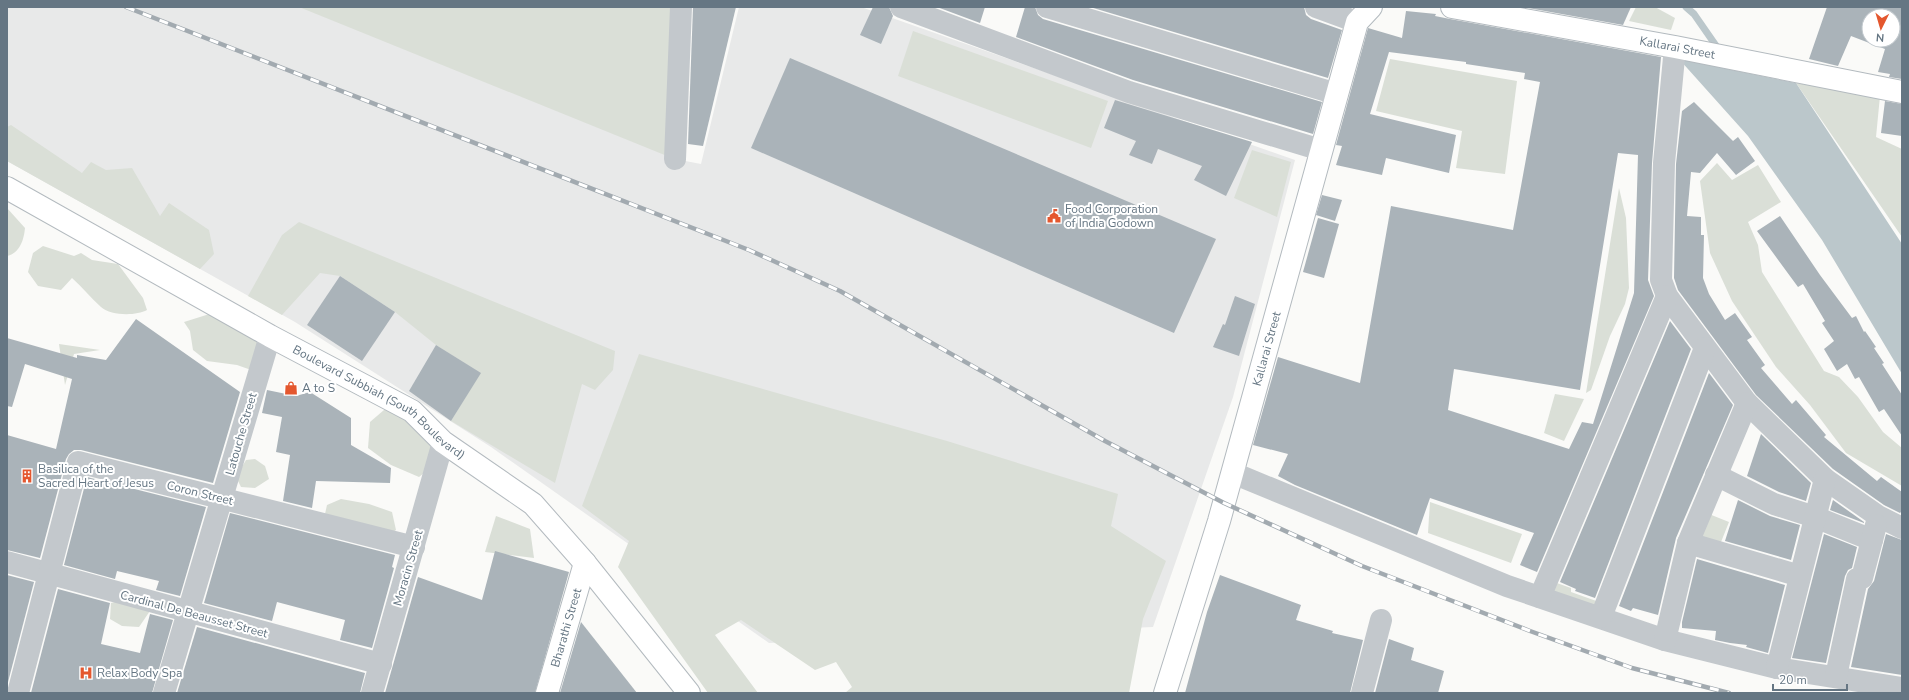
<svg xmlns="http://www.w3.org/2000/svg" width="1909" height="700" viewBox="0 0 1909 700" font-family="'Nunito Sans',sans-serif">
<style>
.built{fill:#e8e9e9}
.green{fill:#dadfd7}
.water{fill:#bbc7cb}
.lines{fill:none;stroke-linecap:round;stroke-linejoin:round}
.stream{stroke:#bbc7cb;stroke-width:7}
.building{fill:#aab3b9;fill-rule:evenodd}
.secondary-casing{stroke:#b3babf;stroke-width:24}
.street{stroke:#c3c8cc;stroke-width:22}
.secondary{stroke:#fff;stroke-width:22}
.rail-casing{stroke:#a2aab0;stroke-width:4.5}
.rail{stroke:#fff;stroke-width:3;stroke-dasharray:9;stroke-linecap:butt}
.labels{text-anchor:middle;stroke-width:4;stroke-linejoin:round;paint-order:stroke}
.street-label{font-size:12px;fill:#657683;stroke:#fff}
.poi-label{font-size:12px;fill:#657683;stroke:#fff;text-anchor:start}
</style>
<rect width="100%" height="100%" fill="#fafaf8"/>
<!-- built -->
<polygon class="built" points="7,7 678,7 675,159 701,164 739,7 861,7 1295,160 1233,397 1153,627 769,643 491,447 295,322 7,161"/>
<!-- green -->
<g class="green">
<polygon points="299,7 678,7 672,158"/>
<polygon points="1636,7 1655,7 1675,18 1671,30 1629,21"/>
<polygon points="913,31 1108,101 1091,148 898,76"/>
<polygon points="1390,59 1517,81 1505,174 1456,168 1462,131 1376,111"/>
<polygon points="1796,83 1880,96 1876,137 1902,149 1902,237"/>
<polygon points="11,125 82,173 91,162 106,170 132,168 160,216 169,203 209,230 214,254 200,269 7,161 7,127"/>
<polygon points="1252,150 1291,162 1277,217 1234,198"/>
<polygon points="1717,163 1732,180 1758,165 1781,202 1748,222 1758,245 1762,272 1824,371 1839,377 1858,397 1883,432 1902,448 1902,486 1846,453 1810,405 1776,367 1732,301 1710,253 1700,181"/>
<polygon points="1619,188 1626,218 1629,288 1625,304 1610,336 1591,390 1586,393"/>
<path d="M 7,208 L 25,228 C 24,239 20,253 7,256 Z"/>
<polygon points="299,222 615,351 613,370 595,390 582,384 555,483 451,421 480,373 436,345 395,312 340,276 320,273 282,315 248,296 282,235"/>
<path d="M 43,246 L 74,256 L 81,253 L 92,260 L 118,264 L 143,298 L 147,310 C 136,316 111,316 101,307 C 91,298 82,287 72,278 L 61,290 L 38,286 L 28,272 L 33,253 Z"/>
<polygon points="219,311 264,330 254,371 237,365 207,361 193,350 190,331 184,322"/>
<polygon points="59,344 100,350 74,354 65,385"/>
<polygon points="639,354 947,441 1118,494 1111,526 1166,561 1143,619 1129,693 845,693 852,687 836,662 815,670 741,620 715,635 758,693 708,693 618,567 629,541 582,506"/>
<polygon points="1555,394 1584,399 1564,441 1544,433"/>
<polygon points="384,410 412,411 442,439 434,465 419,477 391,465 368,448 370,422"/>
<polygon points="255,459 265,466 269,479 255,488 241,487 236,477 246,460"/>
<polygon points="341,499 369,504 392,512 396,530 386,536 325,514 327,505"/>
<polygon points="1430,502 1522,534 1511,563 1428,533"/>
<polygon points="1704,512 1729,522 1719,547 1692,540"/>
<polygon points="496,516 530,529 534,558 485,552"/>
<polygon points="1551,581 1571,588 1571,592 1602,603 1598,614 1545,596"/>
<polygon points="122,600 152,608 139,627 122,626 110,619 111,603"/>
</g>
<!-- water -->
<polygon class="water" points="1679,59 1796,83 1902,244 1902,374 1822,240 1748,136"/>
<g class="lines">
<!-- stream -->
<polyline class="stream" points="1686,7 1694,14 1719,50"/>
</g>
<!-- building -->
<g class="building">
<polygon points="693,7 736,7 703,146 688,144"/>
<polygon points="873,7 889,7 893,16 881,44 860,35"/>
<polygon points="937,7 985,7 980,23"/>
<polygon points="1025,7 1035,7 1038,15 1043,19 1322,102 1313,134 1133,80 1016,37"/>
<polygon points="1090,7 1304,7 1306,15 1311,19 1342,30 1328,78"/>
<polygon points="1523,7 1631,7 1623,25"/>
<path d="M 1827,7 L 1902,7 L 1902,79 L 1889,77 L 1890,74 L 1878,72 L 1885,49 L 1851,36 L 1838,66 L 1809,59 ZM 1869,16 L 1893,16 L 1893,40 L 1869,40 Z"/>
<path d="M 1406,11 L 1436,14 L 1435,16 L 1450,19 L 1661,57 L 1652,163 L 1648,280 L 1654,296 L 1537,572 L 1520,565 L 1534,533 L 1430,498 L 1417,535 L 1295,485 L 1278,476 L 1288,454 L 1253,445 L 1278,357 L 1360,383 L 1391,206 L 1513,230 L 1540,82 L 1524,79 L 1525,73 L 1466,64 L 1466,62 L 1389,52 L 1370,114 L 1456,135 L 1449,173 L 1386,158 L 1382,175 L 1336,165 L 1342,146 L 1336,145 L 1368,28 L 1402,38 ZM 1618,153 L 1638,155 L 1634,293 L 1593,424 L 1582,422 L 1569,449 L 1448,410 L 1454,369 L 1580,390 Z"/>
<polygon points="790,58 1216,239 1174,333 751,148"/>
<polygon points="1115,100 1252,142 1226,196 1194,180 1202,166 1158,149 1152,164 1129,155 1136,141 1104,128"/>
<polygon points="1885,101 1902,104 1902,136 1881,133"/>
<polygon points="1694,102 1733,141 1738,137 1755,161 1736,175 1717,153 1700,173 1691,172 1687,216 1701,217 1701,235 1704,235 1703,278 1709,294 1725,320 1735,313 1752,337 1747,340 1765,365 1761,368 1792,404 1796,400 1826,435 1824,437 1877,481 1881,477 1902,492 1902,511 1900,513 1884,505 1833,469 1756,395 1678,290 1674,278 1676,164 1682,111"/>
<polygon points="1322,195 1342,200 1335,221 1316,215"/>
<polygon points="1780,216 1820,275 1852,318 1856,316 1864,332 1865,331 1876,347 1874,348 1884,363 1882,364 1902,395 1902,436 1884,409 1879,412 1859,377 1855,379 1847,364 1837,371 1824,349 1834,341 1822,323 1825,321 1803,284 1798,287 1757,231"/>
<polygon points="1318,218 1339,224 1324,278 1303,272"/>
<polygon points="340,276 395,312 362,361 307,325"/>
<polygon points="1235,296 1255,304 1239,356 1213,347 1223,324 1225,325"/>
<polygon points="136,319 240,392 213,483 81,450 74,450 69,454 66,459 40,558 7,550 7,435 56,449 72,379 25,364 12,407 7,406 7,338 77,358 77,355 106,360"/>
<polygon points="1670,321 1691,349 1595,598 1575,591 1576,589 1560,582"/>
<polygon points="436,345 481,373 451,421 409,391"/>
<polygon points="1709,373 1733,405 1676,538 1658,615 1633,608 1631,611 1619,606"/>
<polygon points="267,390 296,396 310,392 351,418 351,445 391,468 390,483 316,481 312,508 283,501 290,455 276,452 282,417 262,413"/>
<polygon points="1761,434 1811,483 1806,501 1779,492 1747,476"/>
<polygon points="87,477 206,507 180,596 156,590 159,581 117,571 115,579 64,565"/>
<polygon points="1738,500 1770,516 1800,525 1791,560 1725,541"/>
<polygon points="1833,500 1864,522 1864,523 1830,510"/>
<polygon points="230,513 395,555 392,567 394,568 372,648 340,640 345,620 277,602 272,621 204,603"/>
<polygon points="1824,534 1857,547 1852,568 1848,570 1845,576 1826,663 1792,658"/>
<polygon points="1886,534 1902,540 1902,675 1851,667 1868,589 1874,581"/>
<polygon points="495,551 569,572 535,693 385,693 418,577 482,600"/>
<polygon points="1697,559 1785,585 1768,653 1746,647 1747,645 1730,643 1715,640 1716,631 1682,628 1682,622"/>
<polygon points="7,575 34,582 7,686"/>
<polygon points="1220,575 1301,605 1296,620 1333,631 1332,633 1363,640 1350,693 1185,693 1207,612"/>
<polygon points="58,589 110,603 101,644 140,653 150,614 173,620 152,693 31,693"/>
<polygon points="581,622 637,693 560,693"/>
<polygon points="197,627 365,673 360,693 177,693"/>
<polygon points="1389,639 1414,648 1411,660 1444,671 1438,693 1375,693"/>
</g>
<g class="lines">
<!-- secondary casing -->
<g class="secondary-casing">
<g id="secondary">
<path id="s1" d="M 1452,7 L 1675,47 L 1902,92"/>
<path id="s2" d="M 7,188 L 270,336 L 412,411 L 443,442 L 533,504 L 585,563 L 689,693"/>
<path id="s3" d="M 547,693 L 585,563"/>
<path id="s4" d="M 1165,693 L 1219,521 L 1357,22 L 1371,7"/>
</g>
</g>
<!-- street -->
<g class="street">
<polyline points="901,7 1129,92 1321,150"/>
<polyline points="1047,7 1337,94"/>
<polyline points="1316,7 1357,22"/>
<polyline points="1675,47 1664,163 1661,280 1667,296 1747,403 1825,479 1878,516 1902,528"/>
<polyline points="675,159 681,7"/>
<polyline points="1233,473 1507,586 1665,640 1777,668 1902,688"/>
<polyline points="1716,475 1774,504 1815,517 1872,540"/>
<polyline points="1688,543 1800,576"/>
<polyline points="7,562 381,664"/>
<polyline points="1540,597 1667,296"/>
<polyline points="1601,617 1705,348"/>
<polyline points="1665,640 1688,543 1747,403"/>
<polyline points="1777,668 1825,479"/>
<polyline points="1836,676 1857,579 1862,578 1876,525"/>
<polyline points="18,693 78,462 414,547"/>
<polyline points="164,693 270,336"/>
<polyline points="372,693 443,442"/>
<polyline points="1362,693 1381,620"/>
</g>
<!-- secondary -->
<use href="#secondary" class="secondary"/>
<!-- rail casing -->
<g class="rail-casing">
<polyline id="rail" points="126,7 749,250 840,291 1105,441 1224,503 1362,566 1530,631 1632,668 1729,693"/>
</g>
<!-- rail -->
<use href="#rail" class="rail"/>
</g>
<!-- icons -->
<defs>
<g id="civic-bare" transform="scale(1.08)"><path d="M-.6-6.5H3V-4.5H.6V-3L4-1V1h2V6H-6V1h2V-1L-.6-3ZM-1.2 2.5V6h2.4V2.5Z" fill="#e4572e" stroke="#fff" stroke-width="2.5" paint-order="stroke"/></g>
<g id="shop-bare" transform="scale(1.08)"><path d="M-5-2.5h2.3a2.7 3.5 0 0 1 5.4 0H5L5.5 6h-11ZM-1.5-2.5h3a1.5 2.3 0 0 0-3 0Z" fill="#e4572e" stroke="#fff" stroke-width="2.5" paint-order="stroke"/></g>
<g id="building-bare" transform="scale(1.08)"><path d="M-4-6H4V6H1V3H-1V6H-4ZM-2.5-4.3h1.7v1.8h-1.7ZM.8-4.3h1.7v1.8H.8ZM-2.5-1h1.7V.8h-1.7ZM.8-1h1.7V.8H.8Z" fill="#e4572e" stroke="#fff" stroke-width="2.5" paint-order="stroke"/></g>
<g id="hospital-bare" transform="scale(1.08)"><path d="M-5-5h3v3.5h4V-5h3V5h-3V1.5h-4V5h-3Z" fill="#e4572e" stroke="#fff" stroke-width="2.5" paint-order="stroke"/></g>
</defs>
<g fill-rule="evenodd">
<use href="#civic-bare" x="1054" y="216"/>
<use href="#shop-bare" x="291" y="388"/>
<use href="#building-bare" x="27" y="476"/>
<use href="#hospital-bare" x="86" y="673"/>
</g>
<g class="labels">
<!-- street labels -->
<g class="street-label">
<text dy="4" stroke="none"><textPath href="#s1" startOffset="229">Kallarai Street</textPath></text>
<text dy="4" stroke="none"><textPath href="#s4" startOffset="359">Kallarai Street</textPath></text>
<text dy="4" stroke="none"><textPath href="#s2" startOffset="430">Boulevard Subbiah (South Boulevard)</textPath></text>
<text transform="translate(241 434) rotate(-74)" y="4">Latouche Street</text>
<text transform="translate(200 493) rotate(14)" y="4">Coron Street</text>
<text transform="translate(408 568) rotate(-74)" y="4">Moracin Street</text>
<text transform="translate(194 614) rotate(15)" y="4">Cardinal De Beausset Street</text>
<text dy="4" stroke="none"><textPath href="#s3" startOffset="68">Bharathi Street</textPath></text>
</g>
<!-- poi labels -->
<g class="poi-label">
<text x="1065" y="213">Food Corporation<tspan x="1065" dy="14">of India Godown</tspan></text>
<text x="302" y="392">A to S</text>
<text x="38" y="473">Basilica of the<tspan x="38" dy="14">Sacred Heart of Jesus</tspan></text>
<text x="97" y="677">Relax Body Spa</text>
</g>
</g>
<!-- border -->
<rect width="1909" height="700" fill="none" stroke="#657683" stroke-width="16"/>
<!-- north arrow -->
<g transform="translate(1881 28) rotate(185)"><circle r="19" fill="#ffffff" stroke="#c1c8cd"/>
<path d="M0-3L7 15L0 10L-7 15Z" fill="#e4572e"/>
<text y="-6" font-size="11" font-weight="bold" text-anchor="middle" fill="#657683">N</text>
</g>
<!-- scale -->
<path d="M1773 684v6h74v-6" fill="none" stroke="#657683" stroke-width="2"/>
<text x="1779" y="684" font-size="12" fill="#657683" stroke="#ffffff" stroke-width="3" paint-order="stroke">20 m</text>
</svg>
